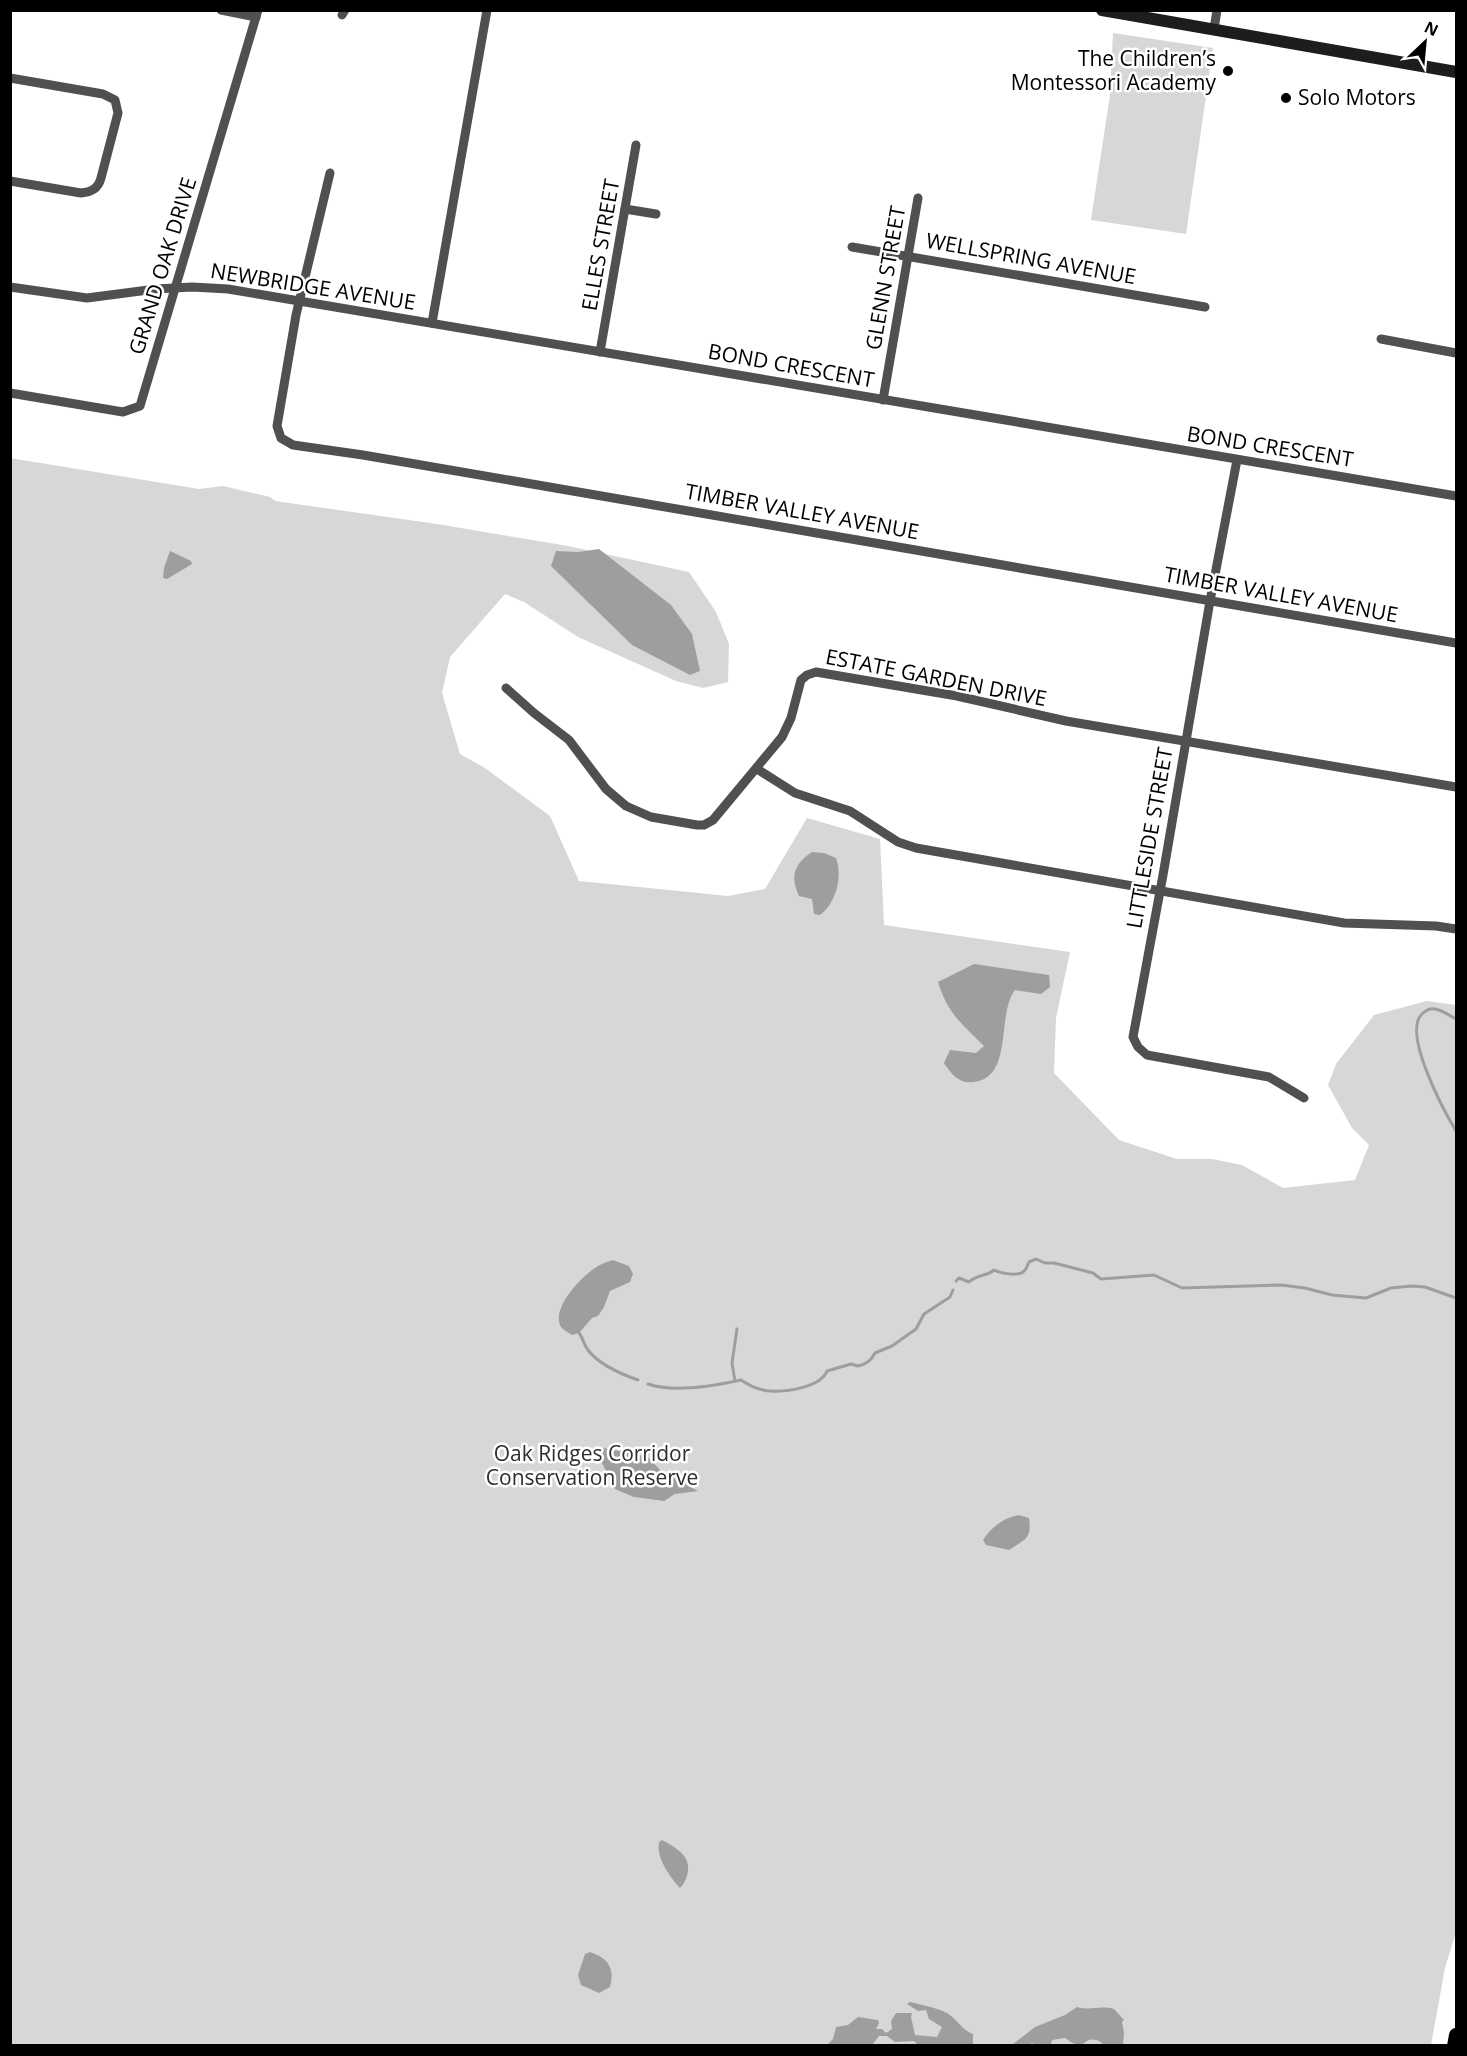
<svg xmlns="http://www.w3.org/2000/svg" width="1467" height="2056" viewBox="0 0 1467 2056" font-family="'Open Sans',sans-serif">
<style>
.green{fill:#d7d7d7}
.water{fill:#9e9e9e}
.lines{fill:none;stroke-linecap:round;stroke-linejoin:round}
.stream{stroke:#9e9e9e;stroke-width:3}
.minor{stroke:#505050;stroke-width:9}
.secondary{stroke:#1d1d1d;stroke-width:12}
.primary{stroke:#000;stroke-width:14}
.poi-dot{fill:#000;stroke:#fff;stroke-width:2}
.labels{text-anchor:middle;stroke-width:5;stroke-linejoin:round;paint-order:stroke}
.poi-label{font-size:21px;fill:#000;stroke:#fff;text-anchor:end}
.street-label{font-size:21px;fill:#000;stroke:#fff}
.park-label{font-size:21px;fill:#2e2e2e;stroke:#fff}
</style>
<rect width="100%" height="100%" fill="#fff"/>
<!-- green -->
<g class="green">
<polygon points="1113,33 1213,48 1186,234 1091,220 1110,95"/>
<polygon points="10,458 199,489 223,486 270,497 275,501 437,524 568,546 689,572 716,612 729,644 728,682 703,688 676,681 578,637 524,602 505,594 450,657 442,693 460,754 485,768 550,816 579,881 728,896 765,889 807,818 880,839 884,925 1070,952 1056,1018 1054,1073 1119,1140 1177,1159 1212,1159 1242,1165 1283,1188 1355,1180 1369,1145 1352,1128 1328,1085 1336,1064 1374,1015 1427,1001 1456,1005 1456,1932 1445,1968 1431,2045 11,2045"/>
</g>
<!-- water -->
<g class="water">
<polygon points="599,549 671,605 692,634 700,671 690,675 632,645 551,566 556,551 578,552"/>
<polygon points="170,551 191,561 192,564 167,579 163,578 164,568"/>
<path d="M 812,852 L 824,853 L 836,858 C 843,877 836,903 820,915 L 814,914 L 812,899 L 799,896 C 790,876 794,864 812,852 Z"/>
<path d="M 974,964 L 1049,975 L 1050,987 L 1041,994 L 1015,990 C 996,1015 1014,1077 974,1082 C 959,1084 952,1075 944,1063 L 950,1050 L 976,1053 L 984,1046 C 961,1023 948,1014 938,982 Z"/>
<path d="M 613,1260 L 629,1266 L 633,1274 L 630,1282 L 610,1291 L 604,1307 L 598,1316 L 592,1318 L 579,1333 L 572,1335 C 568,1332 563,1330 561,1327 C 550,1308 584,1273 600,1265 C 604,1263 609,1261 613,1260 Z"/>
<polygon points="599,1447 648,1457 661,1471 698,1491 675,1494 664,1501 634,1497 615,1489 598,1455 593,1450"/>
<path d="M 1019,1515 L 1029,1518 C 1032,1539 1025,1539 1009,1550 L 986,1545 L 983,1540 C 991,1527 1005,1517 1019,1515 Z"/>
<path d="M 662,1840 C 677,1848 693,1857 687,1876 C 685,1881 684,1884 680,1888 C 670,1877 656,1858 659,1842 Z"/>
<path d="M 590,1952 C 608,1958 615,1968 610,1987 L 599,1993 L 581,1985 L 578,1975 L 585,1954 Z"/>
<path d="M 910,2002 C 922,2005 935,2007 947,2013 C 957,2019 962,2030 973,2034 L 973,2045 L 918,2045 L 914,2041 L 895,2042 L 887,2036 L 879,2036 L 872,2045 L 827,2045 L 833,2039 L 836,2027 L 848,2025 L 858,2017 L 878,2020 L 879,2023 L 876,2029 L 882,2029 L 886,2033 L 892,2029 L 891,2021 L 896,2013 L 912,2013 L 911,2017 L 915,2035 L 937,2037 L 942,2027 L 929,2019 L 926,2010 L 918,2011 L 907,2004 Z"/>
<path d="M 1077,2007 C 1089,2011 1101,2005 1114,2009 L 1124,2020 L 1122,2022 L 1124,2033 L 1123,2043 L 1125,2045 C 1120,2046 1110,2047 1105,2045 C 1102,2044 1100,2041 1097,2040 C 1081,2036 1087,2054 1065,2038 L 1052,2040 L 1051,2044 L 1038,2046 L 1032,2043 L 1029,2045 L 1012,2045 L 1035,2027 L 1065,2015 Z"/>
</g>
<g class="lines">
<!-- stream -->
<g class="stream">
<path d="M 1456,1019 C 1450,1016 1442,1010 1435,1009 C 1430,1008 1425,1011 1422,1014 C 1402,1033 1444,1111 1456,1131"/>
<path d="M 956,1281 L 959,1278 L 969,1282 C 977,1274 986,1277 994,1270 C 1000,1273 1019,1277 1024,1271 C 1027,1269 1027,1265 1029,1262 L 1036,1259 L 1045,1263 L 1054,1263 L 1093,1273 L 1101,1279 L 1154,1275 L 1182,1288 L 1281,1285 L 1305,1288 L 1332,1295 L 1366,1298 L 1391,1288 L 1411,1286 L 1425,1287 L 1456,1298"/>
<path d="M 579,1333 C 583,1338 584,1345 588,1350 C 599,1365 621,1374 638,1380"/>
<polyline points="735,1381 732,1363 737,1329"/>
<path d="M 648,1384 C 674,1393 714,1386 741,1380 C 750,1386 760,1391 771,1391 C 787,1392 821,1387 827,1371 L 851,1364 L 858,1366 C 866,1364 871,1361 875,1353 L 892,1346 L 916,1329 L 924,1314 L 950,1297 L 953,1290"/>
</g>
<!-- minor -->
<g class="minor">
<polyline points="221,10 256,17"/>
<polyline points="342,15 345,10"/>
<polyline points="1214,29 1217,10"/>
<path d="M 10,78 L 103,94 L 115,100 L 118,113 L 101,178 C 98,189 91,192 81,193 L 10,181"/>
<polyline points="330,173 296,315 277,426 281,438 293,445 363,455 1456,643"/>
<polyline points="625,209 656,214"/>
<polyline points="852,247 1205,307"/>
<polyline points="10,287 87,298 156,289 192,287 228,289 1456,496"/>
<polyline points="432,323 487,10"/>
<polyline points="1381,339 1456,353"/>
<polyline points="600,352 636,145"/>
<polyline points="10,393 123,412 140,406 258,10"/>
<polyline points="883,400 918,198"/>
<polyline points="1237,460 1210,601 1163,875 1133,1037 1138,1047 1147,1055 1269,1077 1304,1098"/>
<polyline points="506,688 534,713 569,740 606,789 626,806 651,817 697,825 704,825 713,820 782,737 791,718 801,680 807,675 816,672 957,696 1066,721 1456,787"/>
<polyline points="757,769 795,793 850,811 898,842 916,848 1344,923 1436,926 1456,929"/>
</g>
<!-- secondary -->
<polyline class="secondary" points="1102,10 1456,72"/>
<!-- primary -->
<polyline class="primary" points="1454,2046 1456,2035"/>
</g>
<!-- markers -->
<g class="poi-dot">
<circle cx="1228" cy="71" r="6"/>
<circle cx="1286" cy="98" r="6"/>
</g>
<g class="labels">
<!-- poi labels -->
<g class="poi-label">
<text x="1216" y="66">The Children’s<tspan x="1216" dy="24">Montessori Academy</tspan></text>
<text x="1298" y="105" text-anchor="start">Solo Motors</text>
</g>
<!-- street labels -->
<g class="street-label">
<text transform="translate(601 245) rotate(-80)" y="7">ELLES STREET</text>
<text transform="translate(1031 259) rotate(10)" y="7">WELLSPRING AVENUE</text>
<text transform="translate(163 266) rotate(-73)" y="7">GRAND OAK DRIVE</text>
<text transform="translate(886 278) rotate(-80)" y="7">GLENN STREET</text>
<text transform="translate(313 287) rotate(9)" y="7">NEWBRIDGE AVENUE</text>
<text transform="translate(791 366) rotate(10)" y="7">BOND CRESCENT</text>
<text transform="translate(1270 447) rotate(9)" y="7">BOND CRESCENT</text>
<text transform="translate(802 512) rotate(10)" y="7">TIMBER VALLEY AVENUE</text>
<text transform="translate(1281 595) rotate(10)" y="7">TIMBER VALLEY AVENUE</text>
<text transform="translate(936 678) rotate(11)" y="7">ESTATE GARDEN DRIVE</text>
<text transform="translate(1150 838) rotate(-80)" y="7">LITTLESIDE STREET</text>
</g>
<!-- park labels -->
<g class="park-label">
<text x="592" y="1461">Oak Ridges Corridor<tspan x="592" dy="24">Conservation Reserve</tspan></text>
</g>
</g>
<!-- border -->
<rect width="1467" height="2056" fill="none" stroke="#000000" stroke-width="24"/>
<!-- north arrow -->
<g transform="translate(1425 42) rotate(26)" stroke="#ffffff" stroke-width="4.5" paint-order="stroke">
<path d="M0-4.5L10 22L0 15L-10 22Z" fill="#000000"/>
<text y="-9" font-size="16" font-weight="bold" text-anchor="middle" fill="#000000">N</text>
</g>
</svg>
